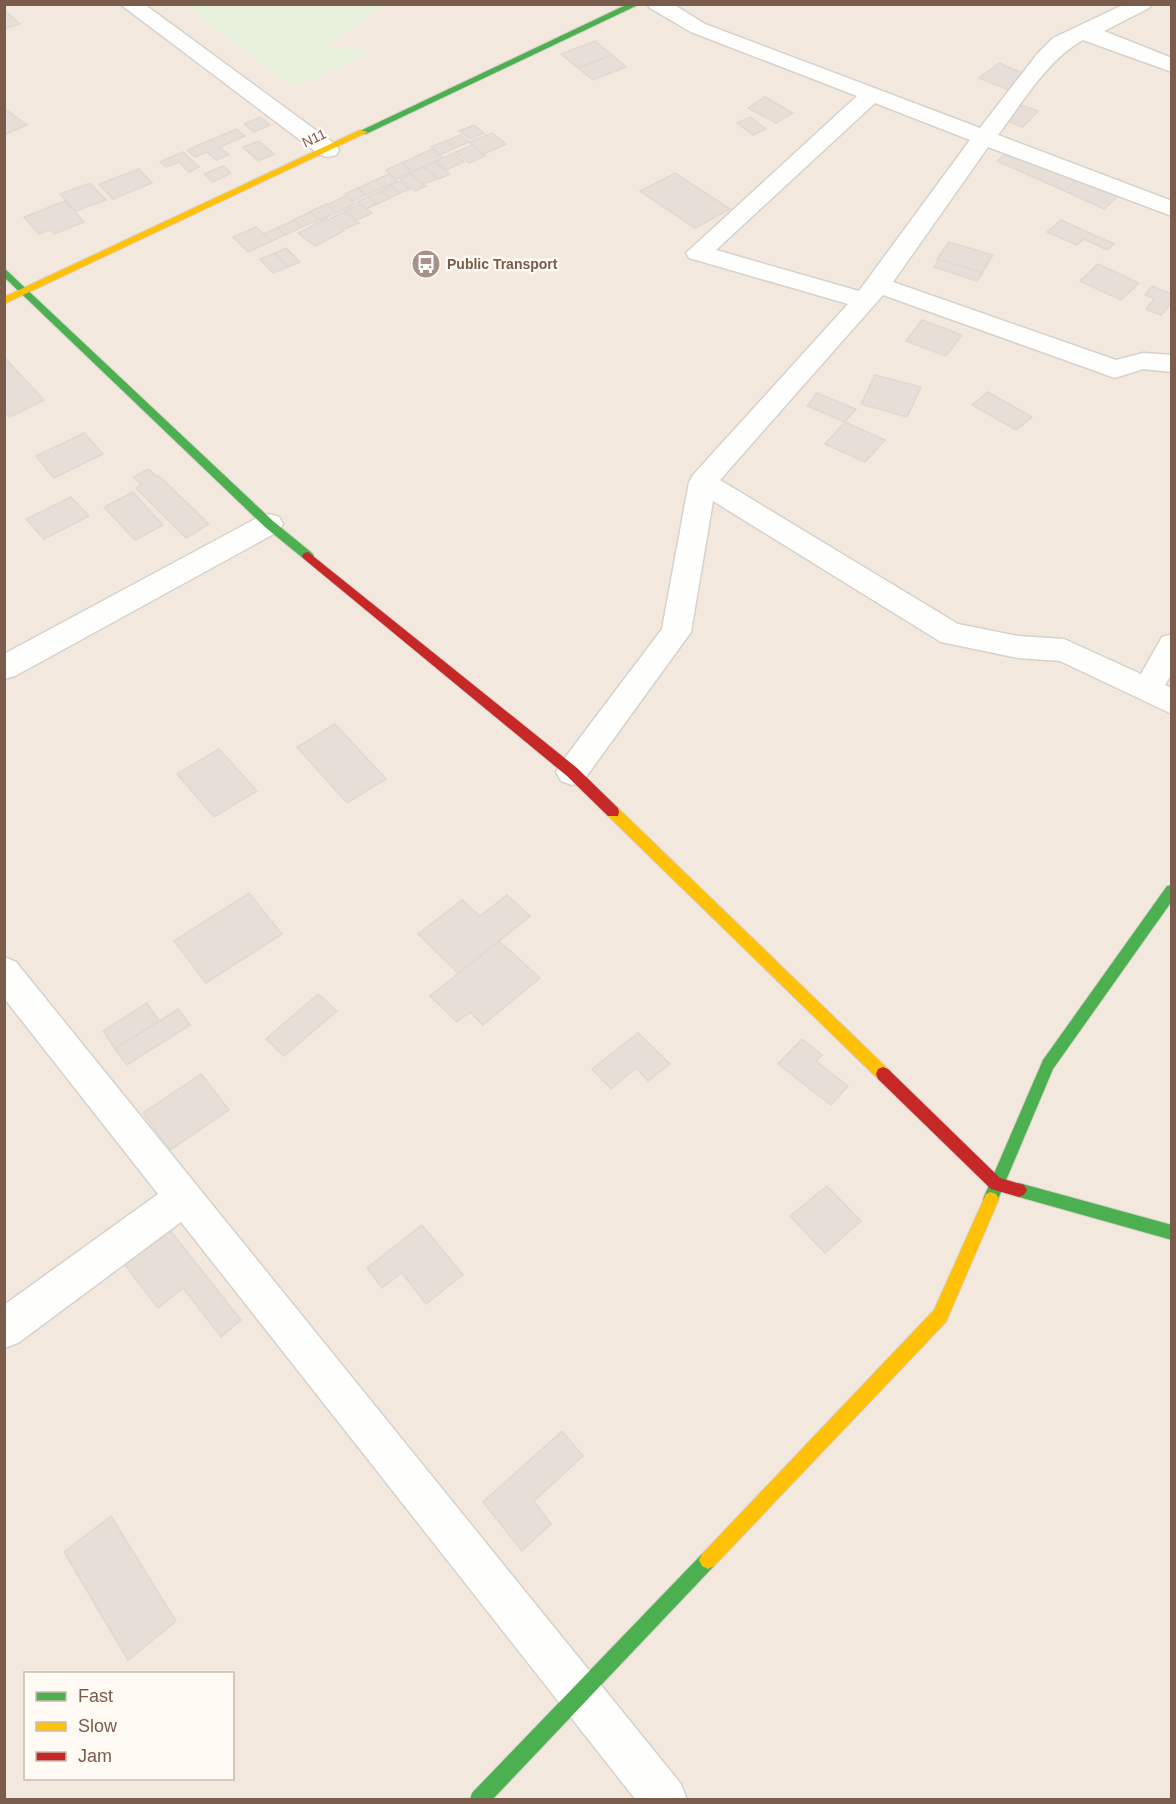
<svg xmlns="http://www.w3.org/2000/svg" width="1176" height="1804" viewBox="0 0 1176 1804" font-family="Helvetica,sans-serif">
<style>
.residential{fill:#f2e8de;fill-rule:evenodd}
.green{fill:#e7f0db}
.building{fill:#e6ded7;stroke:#e2d8d2;stroke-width:1.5}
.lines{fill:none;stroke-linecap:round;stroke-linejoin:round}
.street-casing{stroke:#d7d1cb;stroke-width:3}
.fast-casing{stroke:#d9d2cb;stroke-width:2}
.slow-casing{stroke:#d9d2cb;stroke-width:2}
.jam-casing{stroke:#d9d2cb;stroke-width:2}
.street{fill:#fefefd;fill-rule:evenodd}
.fast{fill:#4caf50;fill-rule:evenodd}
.slow{fill:#ffc107;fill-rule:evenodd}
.jam{fill:#c62828;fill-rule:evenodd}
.labels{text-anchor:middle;stroke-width:5;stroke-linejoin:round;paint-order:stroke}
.far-street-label{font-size:14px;fill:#7a5c4d;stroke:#fffaf3}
.far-poi-label{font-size:14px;font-weight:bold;fill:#7a5c4d;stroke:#fffaf3;text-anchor:start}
</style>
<rect width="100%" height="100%" fill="#f9f5f0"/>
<!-- residential -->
<path class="residential" d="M 5,5 L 1171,5 L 1171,1799 L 5,1800 ZM 26,1674 L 232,1674 L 232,1778 L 26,1778 Z"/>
<!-- green -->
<polygon class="green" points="185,5 384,5 328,46 372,52 292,88"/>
<!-- building -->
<g class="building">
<polygon points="4,10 20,24 4,29"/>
<polygon points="595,41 612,55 578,68 561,54"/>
<polygon points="612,55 626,67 593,80 578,68"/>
<polygon points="999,63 1027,75 1008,90 979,78"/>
<polygon points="765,97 793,113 776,123 748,108"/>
<polygon points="1021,105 1038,111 1023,127 1007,121"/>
<polygon points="4,108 27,125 4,135"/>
<polygon points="260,117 270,125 254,132 244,124"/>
<polygon points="750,117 766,129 753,135 737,123"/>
<polygon points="474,125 484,133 470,139 459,131"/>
<polygon points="236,129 245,136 220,147 229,155 216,160 207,152 195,157 187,150"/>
<polygon points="492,133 506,144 484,154 469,142"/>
<polygon points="460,135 469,142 455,148 446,141"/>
<polygon points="259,141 274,154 258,161 243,147"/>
<polygon points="445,141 455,148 440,155 431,147"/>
<polygon points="472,145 485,156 469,163 456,152"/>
<polygon points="1012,148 1080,178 1065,191 997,161"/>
<polygon points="432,149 443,158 412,172 402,163"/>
<polygon points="183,152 199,167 189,172 179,162 166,167 160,162"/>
<polygon points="454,153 464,162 446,170 435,162"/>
<polygon points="434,162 450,174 439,179 424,167"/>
<polygon points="402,163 412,172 396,179 386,170"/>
<polygon points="223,166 231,173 213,182 204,174"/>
<polygon points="423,167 437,179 423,184 410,173"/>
<polygon points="139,169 152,183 113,199 99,184"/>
<polygon points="675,173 730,209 695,228 640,191"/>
<polygon points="389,174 397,181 366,195 358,188"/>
<polygon points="411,174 423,184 426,186 415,191 400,179"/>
<polygon points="1080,178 1119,195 1104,209 1065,191"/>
<polygon points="400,181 410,189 400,193 390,185"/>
<polygon points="90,183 106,200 76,211 60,194"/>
<polygon points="390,186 400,193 390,198 380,191"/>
<polygon points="358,188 366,195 353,201 345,194"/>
<polygon points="380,191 390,198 377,204 368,197"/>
<polygon points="346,196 355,204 336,213 327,205"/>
<polygon points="368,197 377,204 366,209 357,202"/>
<polygon points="65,201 84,222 54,234 50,230 39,234 24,217"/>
<polygon points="326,204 336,213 319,220 309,212"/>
<polygon points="360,204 372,213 357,220 345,211"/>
<polygon points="310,212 319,220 302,227 293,220"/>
<polygon points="344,212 359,223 345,229 331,218"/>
<polygon points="327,218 344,231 315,246 298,233"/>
<polygon points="294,220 302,227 285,235 277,228"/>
<polygon points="1061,220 1083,230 1114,244 1107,250 1084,239 1077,245 1047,232"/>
<polygon points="256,227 272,241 248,252 233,237"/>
<polygon points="277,228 285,235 272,241 263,234"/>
<polygon points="949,242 993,255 982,273 937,259"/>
<polygon points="286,248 300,262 288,267 275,253"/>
<polygon points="275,253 288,267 273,273 260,259"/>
<polygon points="939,259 982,273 977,281 934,267"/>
<polygon points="1098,264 1139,283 1121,300 1080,281"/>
<polygon points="1152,286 1172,294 1172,302 1161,315 1146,309 1154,299 1145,295"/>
<polygon points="922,320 962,335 946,356 906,341"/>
<polygon points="4,357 44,400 10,417 4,411"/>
<polygon points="875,375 921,387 907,417 861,404"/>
<polygon points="988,392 1032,417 1016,430 972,405"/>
<polygon points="817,393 856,409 845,422 807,406"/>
<polygon points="845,422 885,440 865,462 825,444"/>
<polygon points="84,433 103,454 54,478 36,456"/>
<polygon points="149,469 157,477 159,476 209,524 186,538 136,488 142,485 133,477"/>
<polygon points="133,492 163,525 135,540 104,507"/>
<polygon points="71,497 89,516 44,539 26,519"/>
<polygon points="335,724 386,779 347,803 297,747"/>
<polygon points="219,749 257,791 214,817 177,774"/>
<polygon points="249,893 282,934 206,983 174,941"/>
<polygon points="507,895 530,916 459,974 418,934 462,900 480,916"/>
<polygon points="499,941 540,978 483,1025 470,1012 457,1022 430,996"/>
<polygon points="318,994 337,1011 284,1056 266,1039"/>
<polygon points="147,1003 159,1021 115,1049 103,1031"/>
<polygon points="178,1009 190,1025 127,1065 115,1049"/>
<polygon points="638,1033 670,1064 648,1081 636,1068 611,1089 592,1069"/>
<polygon points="802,1039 822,1055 816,1061 848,1086 831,1105 778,1064"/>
<polygon points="201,1074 229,1110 170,1150 143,1113"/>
<polygon points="827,1186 861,1221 825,1253 790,1216"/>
<polygon points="422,1225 463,1275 426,1304 402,1273 382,1288 367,1268"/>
<polygon points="169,1229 241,1320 221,1337 183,1288 158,1308 124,1264"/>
<polygon points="562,1431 583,1456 534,1501 551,1524 522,1551 483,1502"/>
<polygon points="111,1516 176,1621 128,1660 64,1552"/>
</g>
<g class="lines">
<!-- street casing -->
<g class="street-casing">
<g id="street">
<polygon points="120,4 144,4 336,145 339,150 336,155 328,157 320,155"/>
<path d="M 647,4 L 673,4 L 705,24 L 980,128 L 1038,53 L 1053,38 L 1125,4 L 1152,4 L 1149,8 L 1104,31 L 1172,58 L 1172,72 L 1083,40 C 1047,60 1023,102 998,135 L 1172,201 L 1172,216 L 988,147 L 893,282 L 1116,360 L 1143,353 L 1172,355 L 1172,372 L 1143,369 L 1115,378 L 883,295 L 720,480 L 958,624 L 1018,636 L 1064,639 L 1141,674 L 1162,637 L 1172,634 L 1172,673 L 1165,685 L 1172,688 L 1172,714 L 1060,661 L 1018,658 L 941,642 L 713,501 L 691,632 L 583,781 L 572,785 L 561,781 L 556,772 L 561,763 L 662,629 L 689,482 L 693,475 L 848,304 L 689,258 L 686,253 L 857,96 L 691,32 L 650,8 ZM 875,103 L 970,140 L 859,291 L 716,250 Z"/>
<polygon points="269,514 279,517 283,524 279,531 15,676 4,679 4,654 259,517"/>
<polygon points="4,957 16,962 681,1784 687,1800 636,1800 181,1222 18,1343 4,1348 4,1305 158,1194 4,998"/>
</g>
</g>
<!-- fast casing -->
<g class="fast-casing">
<g id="fast">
<polygon points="628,4 640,4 366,134 358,132"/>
<polygon points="4,268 273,521 312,553 314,556 312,559 304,559 265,527 4,277"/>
<polygon points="1172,885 1172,901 1053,1069 996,1204 991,1206 986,1204 983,1199 1043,1060 1167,886"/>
<polygon points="1019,1183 1172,1225 1172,1240 1019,1197 1014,1195 1011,1190 1014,1185"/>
<polygon points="708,1551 714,1554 717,1560 714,1566 492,1800 470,1800 472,1793 702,1554"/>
</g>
</g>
<!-- slow casing -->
<g class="slow-casing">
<g id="slow">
<polygon points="360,130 368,132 4,304 4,297"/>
<polygon points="613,807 618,808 888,1069 890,1074 888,1079 883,1081 878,1079 608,816 607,812 608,808"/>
<polygon points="991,1192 996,1194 999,1199 946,1322 714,1566 708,1569 702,1566 699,1560 702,1554 934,1310 986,1194"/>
</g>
</g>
<!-- jam casing -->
<g class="jam-casing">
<g id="jam">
<polygon points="308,552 577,768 618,808 619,812 618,816 608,816 567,776 304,559 302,556 304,553"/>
<polygon points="883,1067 888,1069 1000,1178 1024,1185 1027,1190 1024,1195 1019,1197 991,1189 878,1079 876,1074 878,1069"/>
</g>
</g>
<!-- street -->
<use href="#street" class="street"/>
<!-- fast -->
<use href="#fast" class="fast"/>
<!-- slow -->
<use href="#slow" class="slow"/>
<!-- jam -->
<use href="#jam" class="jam"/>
</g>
<!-- icons -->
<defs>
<g id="bus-disc" transform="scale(1.5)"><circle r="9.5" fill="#a69286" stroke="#fffaf3"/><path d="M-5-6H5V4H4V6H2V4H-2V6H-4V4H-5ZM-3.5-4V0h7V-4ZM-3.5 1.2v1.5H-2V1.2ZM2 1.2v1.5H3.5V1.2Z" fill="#fff"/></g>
</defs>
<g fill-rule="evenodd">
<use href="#bus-disc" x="426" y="264"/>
</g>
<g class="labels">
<!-- far-street labels -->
<g class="far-street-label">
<text transform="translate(314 138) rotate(-25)" y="5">N11</text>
</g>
<!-- far-poi labels -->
<g class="far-poi-label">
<text x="447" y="269">Public Transport</text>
</g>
</g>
<!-- border -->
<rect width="1176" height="1804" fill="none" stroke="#7a5c4d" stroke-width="12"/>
<!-- legend -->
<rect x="24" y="1672" width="210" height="108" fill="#fffaf3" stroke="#cabbb1" stroke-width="1.5"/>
<rect x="36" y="1692" width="30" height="9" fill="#4caf50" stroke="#cabbb1" stroke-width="1.5"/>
<text x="78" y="1702" font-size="18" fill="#7a5c4d">Fast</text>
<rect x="36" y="1722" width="30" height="9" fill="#ffc107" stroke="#cabbb1" stroke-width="1.5"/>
<text x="78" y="1732" font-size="18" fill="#7a5c4d">Slow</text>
<rect x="36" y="1752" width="30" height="9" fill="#c62828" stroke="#cabbb1" stroke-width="1.5"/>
<text x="78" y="1762" font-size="18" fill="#7a5c4d">Jam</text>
</svg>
